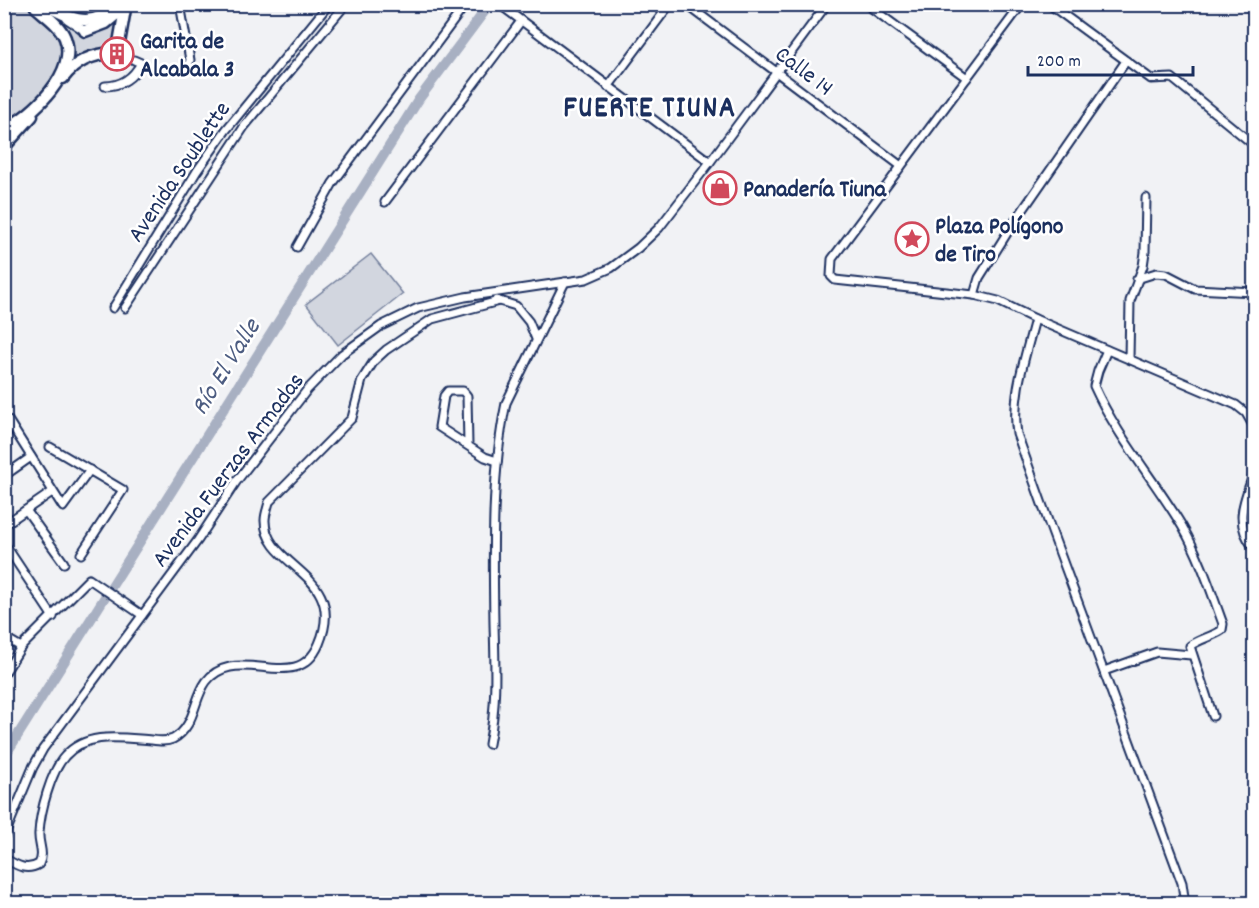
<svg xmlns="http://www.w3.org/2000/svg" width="1259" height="908" viewBox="0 0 1259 908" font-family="Dekko,sans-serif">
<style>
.green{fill:#d2d6df;stroke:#76829e;stroke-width:1.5}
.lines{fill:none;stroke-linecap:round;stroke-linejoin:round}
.river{stroke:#a8b0c2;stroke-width:10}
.minor-casing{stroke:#1b2f5e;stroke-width:11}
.highway-casing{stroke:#1b2f5e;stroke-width:15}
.minor{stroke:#fff;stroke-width:7}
.highway{stroke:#fff;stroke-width:10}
.labels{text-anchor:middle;stroke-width:5;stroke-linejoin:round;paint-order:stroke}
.poi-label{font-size:24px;font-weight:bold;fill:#1b2f5e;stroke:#fff;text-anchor:start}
.street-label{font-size:24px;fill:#1b2f5e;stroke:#fff}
.water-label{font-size:26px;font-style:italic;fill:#4c5c81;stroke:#fff}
.district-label{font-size:30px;font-weight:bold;letter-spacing:1.5px;fill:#1b2f5e;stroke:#fff}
</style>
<rect width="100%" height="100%" fill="#f1f2f5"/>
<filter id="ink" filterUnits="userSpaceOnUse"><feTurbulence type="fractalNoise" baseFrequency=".0167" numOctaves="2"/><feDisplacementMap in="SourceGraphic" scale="12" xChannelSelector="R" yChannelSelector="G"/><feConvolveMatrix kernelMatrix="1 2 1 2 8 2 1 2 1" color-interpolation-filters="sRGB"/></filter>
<g filter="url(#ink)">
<!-- green -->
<g class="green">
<polygon points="5,5 129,5 117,49 74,65 5,147"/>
<polygon points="371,254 403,294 338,345 306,304"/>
</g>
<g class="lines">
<!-- river -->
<polyline class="river" points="4,757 419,99 490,4"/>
<!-- minor casing -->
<g class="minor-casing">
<g id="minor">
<polyline points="180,4 190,60 187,69"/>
<polyline points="499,4 710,162"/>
<polyline points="686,4 901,166"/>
<polyline points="866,4 967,78"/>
<polyline points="1022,4 832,259 831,276 835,280 974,295 998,301 1035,319 1236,405 1246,413 1254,427"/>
<polyline points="1049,4 1151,79 1172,78 1254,145"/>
<polyline points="67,19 85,31"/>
<path d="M 105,86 C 122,86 133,78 141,63 L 134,60"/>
<polyline points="608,87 670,4"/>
<polyline points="385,202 521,21"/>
<polyline points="297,247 333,183 466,4"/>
<polyline points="1137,279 1156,273 1166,274 1195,289 1254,292"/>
<polyline points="974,295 979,278 1009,230 1126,61"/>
<polyline points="496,300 516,306 529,322 536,339"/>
<polyline points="113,308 197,171 226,130 329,4"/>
<polyline points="125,308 244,127 346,4"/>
<path d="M 1035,319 C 1026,355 1011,396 1017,434 L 1052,532 L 1182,883 L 1185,904"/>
<path d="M 1107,350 L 1098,371 L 1094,386 C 1117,437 1154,479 1182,526 C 1200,557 1211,591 1223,624 L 1222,630 C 1212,637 1199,639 1190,646 L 1213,716"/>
<polyline points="1129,359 1130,301 1143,266 1145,252 1146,198"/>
<polyline points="4,419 8,420 63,507 90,470"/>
<polyline points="4,433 12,428"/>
<polyline points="468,445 467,396 463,391 448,391 444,396 439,427 485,457 497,461"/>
<polyline points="50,447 123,490 81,554"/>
<path d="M 1254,473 C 1244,501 1233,522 1254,548"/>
<polyline points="4,476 31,457"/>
<polyline points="26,510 64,563"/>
<polyline points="4,525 52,492"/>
<polyline points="4,543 53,617"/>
<polyline points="4,637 21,647"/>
<polyline points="1104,671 1157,652 1191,655"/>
<polyline points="4,674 21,647 89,579 142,615"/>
<path d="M 489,744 C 497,704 495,664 494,624 C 493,551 491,476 506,403 L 565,282"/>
<polyline points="4,837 33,767 43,749 198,540 236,482 307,390 342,354 381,326 418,308 465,297 586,279 611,268 638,248 659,228 710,162 827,4"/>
<path d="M 4,858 C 16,865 26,872 39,864 C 45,853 38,844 39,833 C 40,812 51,771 65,756 C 87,731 122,738 151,740 C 159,741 166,742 173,739 C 204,722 188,676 230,667 C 261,660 301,686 319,644 C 349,573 264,568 265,520 C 265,514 268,507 269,502 L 352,418 L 362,380 L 374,361 L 386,350 L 432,319 L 499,301"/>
</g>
</g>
<!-- highway casing -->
<g class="highway-casing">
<g id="highway">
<path d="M 44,4 C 73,20 91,30 119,4"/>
<polyline points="85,31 106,23 129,4"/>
<polyline points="119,43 125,9"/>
<path d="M 63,78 C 76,61 92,54 114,53 L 117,49"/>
<path d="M 4,129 C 33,116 78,72 65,38 C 60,25 46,16 36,7"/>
<polyline points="4,147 32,116"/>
</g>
</g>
<!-- minor -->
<use href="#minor" class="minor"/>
<!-- highway -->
<use href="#highway" class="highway"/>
</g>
</g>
<!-- icons -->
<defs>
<g id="building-ring" transform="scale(1.725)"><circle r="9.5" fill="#fff" stroke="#d1495b" stroke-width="1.5"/><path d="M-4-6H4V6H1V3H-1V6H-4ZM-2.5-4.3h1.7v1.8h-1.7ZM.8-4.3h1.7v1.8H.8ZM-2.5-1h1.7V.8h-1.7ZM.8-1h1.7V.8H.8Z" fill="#d1495b"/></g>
<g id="shop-ring" transform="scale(1.725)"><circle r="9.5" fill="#fff" stroke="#d1495b" stroke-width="1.5"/><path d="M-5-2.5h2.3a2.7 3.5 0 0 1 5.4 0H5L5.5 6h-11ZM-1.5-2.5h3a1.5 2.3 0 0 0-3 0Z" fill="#d1495b"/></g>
<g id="sight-ring" transform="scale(1.725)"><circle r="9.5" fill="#fff" stroke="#d1495b" stroke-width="1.5"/><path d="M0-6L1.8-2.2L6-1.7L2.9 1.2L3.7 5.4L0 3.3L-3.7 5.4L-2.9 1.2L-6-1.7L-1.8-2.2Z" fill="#d1495b"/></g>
</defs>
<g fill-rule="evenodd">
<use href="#building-ring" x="117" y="54"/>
<use href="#shop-ring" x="720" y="188"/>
<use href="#sight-ring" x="912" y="239"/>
</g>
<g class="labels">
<!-- poi labels -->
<g class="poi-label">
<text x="140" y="48">Garita de<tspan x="140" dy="28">Alcabala 3</tspan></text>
<text x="743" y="196">Panadería Tiuna</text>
<text x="935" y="233">Plaza Polígono<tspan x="935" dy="28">de Tiro</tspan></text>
</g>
<!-- street labels -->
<g class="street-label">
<text transform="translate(805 70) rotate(37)" y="8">Calle 14</text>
<text transform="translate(178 171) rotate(-56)" y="8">Avenida Soublette</text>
<text transform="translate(227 469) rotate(-53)" y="8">Avenida Fuerzas Armadas</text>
</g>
<!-- water labels -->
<g class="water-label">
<text transform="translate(224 366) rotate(-58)" y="9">Río El Valle</text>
</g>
<!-- district labels -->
<g class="district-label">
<text x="650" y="116">FUERTE TIUNA</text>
</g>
</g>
<!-- margin -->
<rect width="1259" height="908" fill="none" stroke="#fff" stroke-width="24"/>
<rect x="12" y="12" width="1235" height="884" fill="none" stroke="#1b2f5e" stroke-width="2" filter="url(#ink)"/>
<!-- scale -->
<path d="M1028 66v9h165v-9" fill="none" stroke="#1b2f5e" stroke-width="3"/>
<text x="1037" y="66" font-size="18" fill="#1b2f5e" stroke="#ffffff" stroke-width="4.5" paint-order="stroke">200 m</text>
</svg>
